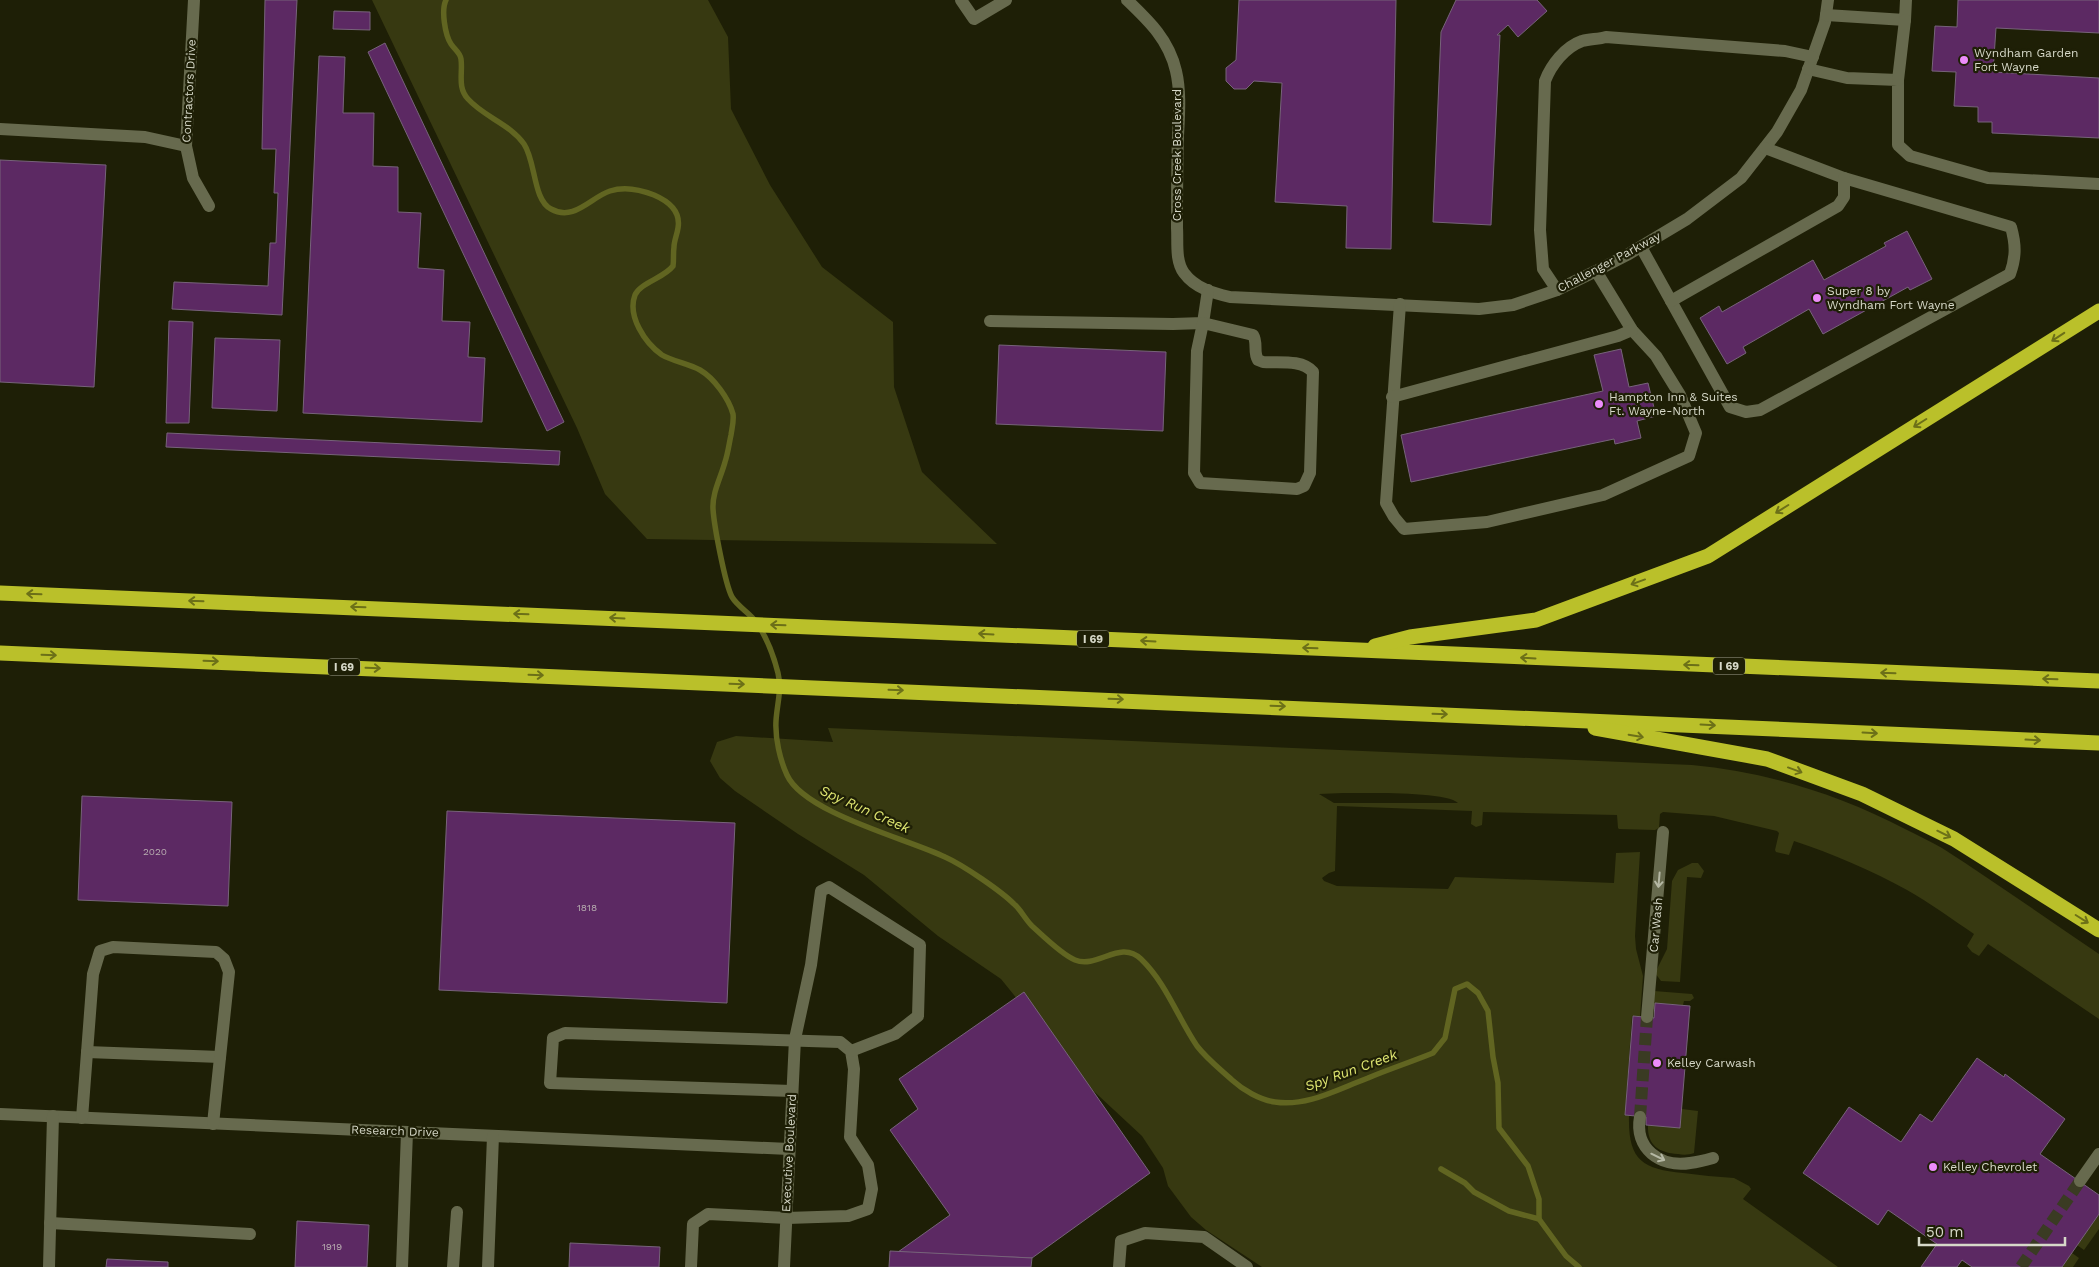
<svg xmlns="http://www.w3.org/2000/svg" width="2099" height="1267" viewBox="0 0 2099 1267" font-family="'Work Sans',sans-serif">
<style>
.green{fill:#373911;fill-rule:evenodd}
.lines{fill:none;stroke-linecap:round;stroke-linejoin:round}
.stream{stroke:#616521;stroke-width:5.5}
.building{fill:#5c2963;stroke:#77637a}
.minor-tunnel{stroke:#3a3b23;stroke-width:12;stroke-dasharray:12 6;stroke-linecap:butt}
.minor{stroke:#676a4e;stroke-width:12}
.highway{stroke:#bac02a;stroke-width:15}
.oneway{stroke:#6c7018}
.oneway2{stroke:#b5b8a4}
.poi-dot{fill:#ec8cfa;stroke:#1e1f06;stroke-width:2}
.labels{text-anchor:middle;stroke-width:4.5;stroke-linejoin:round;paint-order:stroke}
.number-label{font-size:10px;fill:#b8adb0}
.shield{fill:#1e1f06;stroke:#a0a18e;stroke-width:1}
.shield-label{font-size:11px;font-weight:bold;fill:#d7d9c9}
.poi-label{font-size:12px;fill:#d7d9c9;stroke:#1e1f06;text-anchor:start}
.street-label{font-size:12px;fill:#d7d9c9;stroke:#1e1f06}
.water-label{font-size:14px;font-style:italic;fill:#dfe671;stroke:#1e1f06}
</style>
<rect width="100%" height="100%" fill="#1e1f06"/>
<!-- green -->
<g class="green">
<polygon points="372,0 708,0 728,37 731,109 770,185 822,267 893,322 894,387 922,472 997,544 647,539 605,494 577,428"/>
<path d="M 828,728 L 1692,765 C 1767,772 1838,794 1905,829 C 1917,835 1930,841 1942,848 C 1995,882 2047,919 2099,954 L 2099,1019 L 1988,944 L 1979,956 L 1972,952 L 1967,946 L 1974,934 C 1952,919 1930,903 1907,890 C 1871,870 1833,854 1794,841 L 1789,855 L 1776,852 L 1775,850 L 1779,833 L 1777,831 L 1714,816 L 1663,812 L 1660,814 L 1659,828 L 1655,830 L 1619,829 L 1618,828 L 1617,815 L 1483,812 L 1482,825 L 1476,827 L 1471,824 L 1472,811 L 1337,806 L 1335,871 L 1329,873 L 1322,878 L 1324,881 L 1337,886 L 1448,889 L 1455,877 L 1614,883 L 1616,853 L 1640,852 L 1635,936 L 1636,949 L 1643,976 L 1640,1017 L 1632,1016 L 1625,1115 L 1629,1116 C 1628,1160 1642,1169 1683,1173 C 1700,1175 1717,1177 1734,1178 L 1749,1186 L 1751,1189 L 1743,1199 L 1838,1267 L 1262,1267 L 1206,1230 L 1191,1217 L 1168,1186 L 1163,1168 L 1142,1136 L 1085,1083 L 1001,979 L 938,936 L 864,875 L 798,834 L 735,791 L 720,778 L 710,761 L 717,742 L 736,736 L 833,742 ZM 1343,793 C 1363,793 1447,791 1458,803 L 1334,803 L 1319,794 Z"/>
<polygon points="1692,863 1698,863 1704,871 1701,878 1687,877 1680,982 1661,981 1655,973 1667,949 1672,881 1678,870"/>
<polygon points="1654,991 1692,994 1694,998 1690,1001 1684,1001 1683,1005 1655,1003 1655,1009 1653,1009"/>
<path d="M 1682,1109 L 1698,1111 L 1694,1153 C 1689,1155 1683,1155 1678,1154 C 1659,1153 1647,1145 1648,1125 L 1680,1128 Z"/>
<polygon points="2099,1214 2099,1229 2084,1250 2077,1245"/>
<polygon points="2072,1253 2079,1258 2073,1267 2062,1267"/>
</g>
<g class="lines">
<!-- stream -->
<g class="stream">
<path d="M 446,0 C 441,10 445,35 451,44 C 455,50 460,52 461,59 C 463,73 457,87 468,99 C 484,117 510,124 524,144 C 536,162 533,200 551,209 C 574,222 591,197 610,191 C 625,186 639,189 654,195 C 668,201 681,211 678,228 C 677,235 674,241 674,247 C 673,253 674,259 673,266 C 664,278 640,283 635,295 C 627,316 645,343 662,355 C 672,361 689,364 700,370 C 714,378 729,399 733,414 C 734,421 732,428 731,435 C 729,444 728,453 725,462 C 721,477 712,493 713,509 C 714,525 725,584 732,597 C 738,607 750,613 756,622 C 766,636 774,657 778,673 C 782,690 777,704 776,721 C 775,738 780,760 787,775 C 804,813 908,839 945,857 C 963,865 1001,891 1014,904 C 1021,910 1025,919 1032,926 C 1042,935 1062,955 1075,960 C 1098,969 1120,939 1141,959 C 1166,983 1178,1018 1197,1046 C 1207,1059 1220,1069 1232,1080 C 1243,1090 1260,1100 1275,1102 C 1307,1107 1338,1089 1368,1078 C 1389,1069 1411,1062 1433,1053 L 1445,1038 L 1455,989 L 1467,984 L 1478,993 L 1488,1011 L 1493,1057 L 1498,1083 L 1499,1128 L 1528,1166 L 1539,1199 L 1539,1219"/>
<polyline points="1441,1169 1465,1183 1474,1192 1509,1211 1539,1219 1566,1256 1579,1267"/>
</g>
</g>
<!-- building -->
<g class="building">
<polygon points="265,0 297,0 282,315 172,309 174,282 268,286 270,243 276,243 278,193 274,193 276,149 262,149"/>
<polygon points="1239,0 1396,0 1391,249 1346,248 1347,206 1275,202 1282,83 1254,81 1246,89 1234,89 1226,81 1226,68 1236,60"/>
<polygon points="1456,0 1537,0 1547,11 1518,37 1508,25 1497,35 1500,35 1491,225 1433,222 1441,32"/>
<polygon points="1958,0 2099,0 2099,33 1996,28 1993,72 2099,78 2099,138 1992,133 1992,122 1978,122 1978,107 1954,106 1956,72 1932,71 1935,26 1957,27"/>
<polygon points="334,11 370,12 370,30 333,29"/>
<polygon points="385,43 564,422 547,431 368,52"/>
<polygon points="319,56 345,57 343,113 374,113 373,166 398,167 398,212 421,213 418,268 444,270 442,321 470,322 468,357 485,358 482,422 303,413"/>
<polygon points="0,160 106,165 94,387 0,382"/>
<polygon points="1907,231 1932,279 1910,290 1908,287 1823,334 1809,309 1743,347 1746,353 1727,364 1700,318 1719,306 1722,312 1813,260 1824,280 1886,246 1884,243"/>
<polygon points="169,321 193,322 189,423 166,423"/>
<polygon points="215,338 280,340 277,411 212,408"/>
<polygon points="999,345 1166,352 1163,431 996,424"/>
<polygon points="1621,349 1629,387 1648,383 1656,416 1637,421 1641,438 1615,444 1614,439 1411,482 1401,435 1603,391 1594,355"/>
<polygon points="167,433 560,451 559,465 166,447"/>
<polygon points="82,796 232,802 228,906 78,900"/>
<polygon points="447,811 735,823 727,1003 439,990"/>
<polygon points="1024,992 1150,1173 1032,1258 898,1252 950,1215 890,1130 918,1109 899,1079"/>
<polygon points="1655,1003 1690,1006 1680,1128 1646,1125 1646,1117 1625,1115 1633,1016 1654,1018"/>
<polygon points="1977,1058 2004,1077 2005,1074 2065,1119 2040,1154 2099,1195 2099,1214 2062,1267 1972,1267 1962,1260 1957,1267 1921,1267 1937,1244 1888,1210 1878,1225 1803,1173 1849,1107 1901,1142 1920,1114 1932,1122"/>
<polygon points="297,1221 369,1225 367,1267 295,1267"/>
<polygon points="570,1243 660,1247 659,1267 569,1267"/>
<polygon points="890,1251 1032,1258 1031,1267 889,1267"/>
<polygon points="107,1259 168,1262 168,1267 106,1267"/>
</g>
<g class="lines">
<!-- minor-tunnel -->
<g class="minor-tunnel">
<polyline points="1640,1117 1647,1017"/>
<polyline points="2021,1267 2080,1181"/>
</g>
<!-- minor -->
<g class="minor">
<polyline points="194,0 186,146 193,178 209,206"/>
<polyline points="961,0 974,19 1006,0"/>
<path d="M 1127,0 C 1149,21 1169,40 1176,71 C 1181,92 1179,116 1178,136 C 1177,167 1177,197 1177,228 C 1178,242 1175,261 1184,273 C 1195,288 1213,293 1230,297 L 1479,309 L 1513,305 L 1557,290 L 1596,271 L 1627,255 L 1687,219 L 1741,178 L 1777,132 L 1801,90 L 1825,22 L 1828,0"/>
<polyline points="1826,15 1905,20 1906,0"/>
<polyline points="1808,69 1847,78 1898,80 1898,145 1910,156 1988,178 2099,184"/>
<polyline points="1898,80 1905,20"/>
<polyline points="0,129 145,137 186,146"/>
<path d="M 1641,247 L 1730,407 L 1746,412 L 1760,410 L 2010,274 C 2016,257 2016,245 2011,227 L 1844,178 L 1765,148"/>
<path d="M 1557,290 L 1543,269 L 1540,230 L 1545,81 C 1551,65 1565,47 1582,41 C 1590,39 1599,39 1606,37 L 1785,51 L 1813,57"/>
<polyline points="1671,301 1838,206 1844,197 1844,178"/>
<polyline points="1400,304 1386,503 1394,517 1404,529 1487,522 1603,495 1689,456 1696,433 1680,395 1656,356 1632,330 1596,271"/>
<polyline points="990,321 1173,324 1203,323 1208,290"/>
<path d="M 1203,323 L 1253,335 C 1258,343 1253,352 1258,360 L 1263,362 C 1278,363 1302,359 1313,372 L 1310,473 L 1304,486 L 1297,489 L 1200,483 L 1194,473 L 1197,351 Z"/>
<polyline points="1392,397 1618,336 1632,330"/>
<polyline points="1647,1017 1663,832"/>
<polyline points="87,1052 220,1057"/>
<polyline points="0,1114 789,1149"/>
<path d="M 1640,1117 C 1634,1148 1660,1168 1690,1163 C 1698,1162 1706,1160 1713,1158"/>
<polyline points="82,1118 93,974 100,951 113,947 216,952 224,959 229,972 213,1124"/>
<polyline points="2080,1181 2099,1154"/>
<polyline points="50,1223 250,1234"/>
<polyline points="49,1267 53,1116"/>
<polyline points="402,1267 407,1132"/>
<polyline points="453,1267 457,1212"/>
<polyline points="488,1267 493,1136"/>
<polyline points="691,1267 693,1224 708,1214 787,1218 848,1216 868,1209 872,1189 868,1165 850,1137 854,1069 851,1051 840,1042 565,1033 553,1038 550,1083 792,1091"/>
<polyline points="784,1267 795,1039 811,965 821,891 829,887 920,945 918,1016 895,1034 851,1051"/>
<polyline points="1119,1267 1121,1241 1145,1233 1204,1237 1247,1267"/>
</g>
<!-- highway -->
<g class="highway">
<polyline points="0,593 2099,681"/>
<polyline points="1375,646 1410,637 1536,620 1708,556 2099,311"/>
<polyline points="0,653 2099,743"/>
<polyline points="1595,728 1767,759 1862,794 1954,839 2099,930"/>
</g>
</g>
<!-- one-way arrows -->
<defs><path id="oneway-shaft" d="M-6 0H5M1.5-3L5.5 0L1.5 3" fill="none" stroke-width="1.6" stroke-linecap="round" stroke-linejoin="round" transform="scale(1.25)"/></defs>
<g class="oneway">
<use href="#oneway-shaft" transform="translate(2058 337) rotate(147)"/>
<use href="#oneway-shaft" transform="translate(1920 423) rotate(148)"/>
<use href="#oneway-shaft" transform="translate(1782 509) rotate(148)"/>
<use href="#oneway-shaft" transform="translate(1638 582) rotate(160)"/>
<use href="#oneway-shaft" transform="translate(34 594) rotate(-178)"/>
<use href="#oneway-shaft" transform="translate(196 601) rotate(-178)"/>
<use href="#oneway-shaft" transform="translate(358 607) rotate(-178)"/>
<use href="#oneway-shaft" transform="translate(521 614) rotate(-178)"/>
<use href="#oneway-shaft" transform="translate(617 618) rotate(-177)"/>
<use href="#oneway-shaft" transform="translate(778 625) rotate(-178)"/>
<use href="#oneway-shaft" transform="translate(986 634) rotate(-177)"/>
<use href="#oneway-shaft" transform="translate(1148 641) rotate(-177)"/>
<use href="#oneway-shaft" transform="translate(1310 648) rotate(-178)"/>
<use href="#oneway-shaft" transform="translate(49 655) rotate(2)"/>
<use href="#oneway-shaft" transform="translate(1528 658) rotate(-177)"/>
<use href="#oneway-shaft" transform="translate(211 661) rotate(2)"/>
<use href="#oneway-shaft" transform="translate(1691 665) rotate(-178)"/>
<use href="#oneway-shaft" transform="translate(373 668) rotate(2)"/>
<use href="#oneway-shaft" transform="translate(1888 673) rotate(-178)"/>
<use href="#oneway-shaft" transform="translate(536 675) rotate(2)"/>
<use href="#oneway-shaft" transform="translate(2050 679) rotate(-178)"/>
<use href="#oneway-shaft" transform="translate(737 684) rotate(2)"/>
<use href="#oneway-shaft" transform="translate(896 690) rotate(2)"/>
<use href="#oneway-shaft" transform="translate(1116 699) rotate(2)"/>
<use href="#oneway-shaft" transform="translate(1278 706) rotate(2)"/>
<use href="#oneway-shaft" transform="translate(1440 714) rotate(2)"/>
<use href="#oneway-shaft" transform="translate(1708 725) rotate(3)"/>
<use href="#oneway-shaft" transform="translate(1870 733) rotate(3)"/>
<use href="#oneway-shaft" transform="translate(1636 736) rotate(10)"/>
<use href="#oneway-shaft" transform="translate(2033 740) rotate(3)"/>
<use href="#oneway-shaft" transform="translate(1795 770) rotate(20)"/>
<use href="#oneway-shaft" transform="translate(1944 834) rotate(26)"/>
<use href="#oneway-shaft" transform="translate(2082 919) rotate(32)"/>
</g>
<g class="oneway2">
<use href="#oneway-shaft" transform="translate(1659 880) rotate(95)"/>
<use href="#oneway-shaft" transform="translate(1658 1157) rotate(26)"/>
</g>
<!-- markers -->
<g class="poi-dot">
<circle cx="1964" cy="60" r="5"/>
<circle cx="1817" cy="298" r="5"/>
<circle cx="1599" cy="404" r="5"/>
<circle cx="1657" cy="1063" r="5"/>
<circle cx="1933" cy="1167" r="5"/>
</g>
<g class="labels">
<!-- number labels -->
<g class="number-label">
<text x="155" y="855">2020</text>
<text x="587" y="911">1818</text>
<text x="332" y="1250">1919</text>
</g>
<!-- shield labels -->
<g class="shield">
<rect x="1077" y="630.5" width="32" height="17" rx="4"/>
<rect x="1713" y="657.5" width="32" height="17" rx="4"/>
<rect x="328" y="658.5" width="32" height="17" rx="4"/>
</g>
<g class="shield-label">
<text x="1093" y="643">I 69</text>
<text x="1729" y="670">I 69</text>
<text x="344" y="671">I 69</text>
</g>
<!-- poi labels -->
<g class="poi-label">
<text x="1974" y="57">Wyndham Garden<tspan x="1974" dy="14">Fort Wayne</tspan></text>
<text x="1827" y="295">Super 8 by<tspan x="1827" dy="14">Wyndham Fort Wayne</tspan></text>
<text x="1609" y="401">Hampton Inn &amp; Suites<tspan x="1609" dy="14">Ft. Wayne-North</tspan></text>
<text x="1667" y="1067">Kelley Carwash</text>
<text x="1943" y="1171">Kelley Chevrolet</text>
</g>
<!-- street labels -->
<g class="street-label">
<text transform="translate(189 91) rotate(-87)" y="4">Contractors Drive</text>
<text transform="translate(1177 155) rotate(-90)" y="4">Cross Creek Boulevard</text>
<text transform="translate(1609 262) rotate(-28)" y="4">Challenger Parkway</text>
<text transform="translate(1656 925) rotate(-85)" y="4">Car Wash</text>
<text transform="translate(395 1131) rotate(2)" y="4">Research Drive</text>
<text transform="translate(789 1153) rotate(-87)" y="4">Executive Boulevard</text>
</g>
<!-- water labels -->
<g class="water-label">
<text transform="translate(865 809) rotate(24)" y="5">Spy Run Creek</text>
<text transform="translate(1351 1070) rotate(-20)" y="5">Spy Run Creek</text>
</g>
</g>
<!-- scale -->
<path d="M1919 1237v8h146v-8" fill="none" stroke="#d7d9c9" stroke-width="2.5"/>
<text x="1926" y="1237" font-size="15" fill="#d7d9c9" stroke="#1e1f06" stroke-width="4" paint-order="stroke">50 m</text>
</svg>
